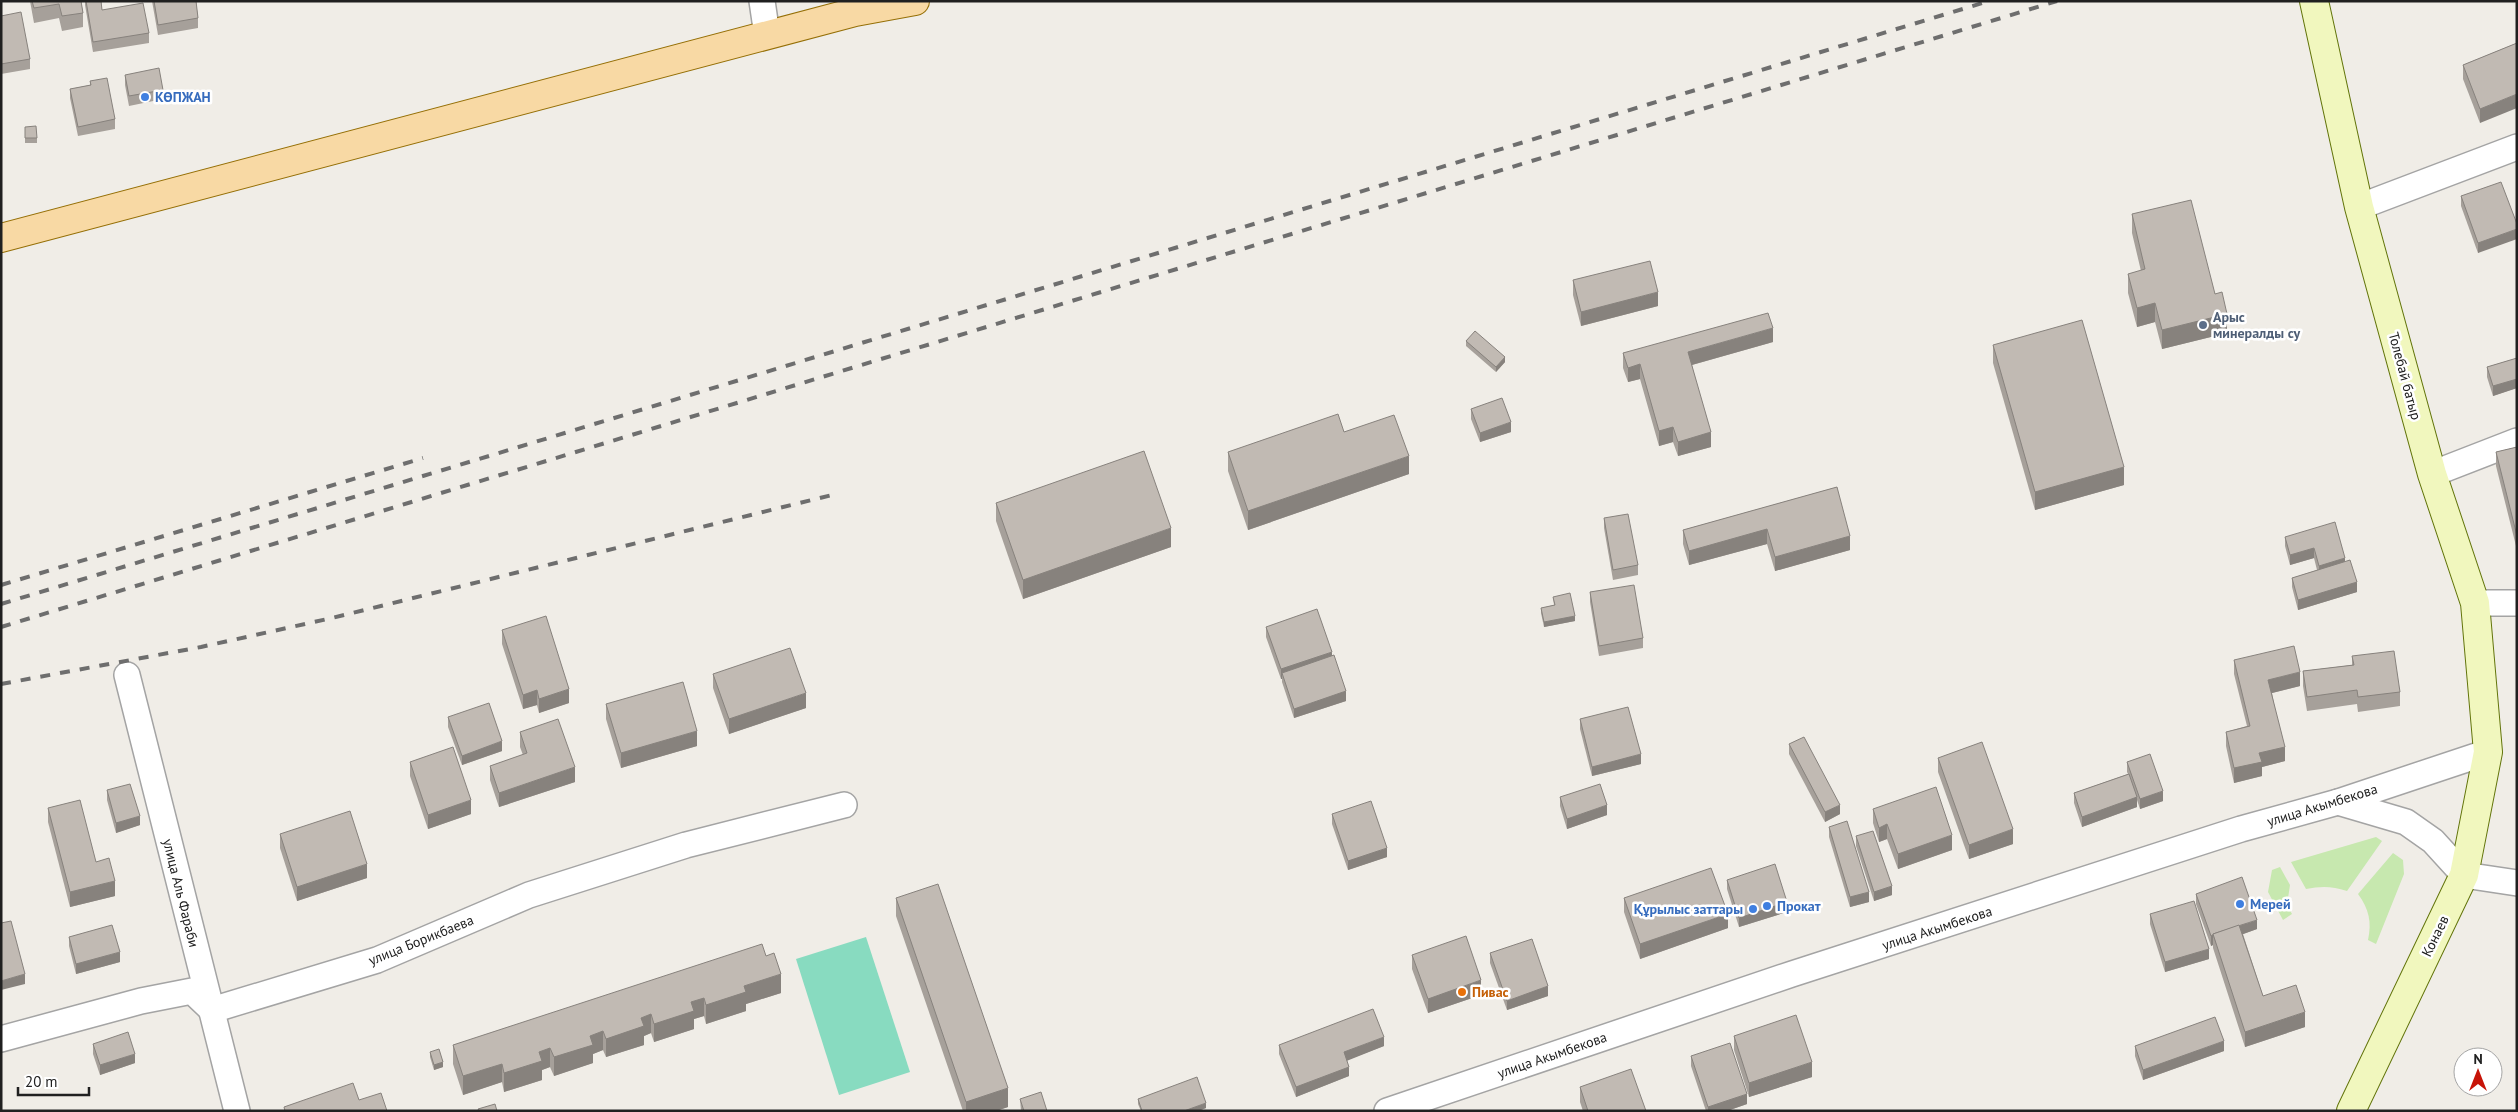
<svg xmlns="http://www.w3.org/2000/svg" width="2518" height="1112" viewBox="0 0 2518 1112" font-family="'PT Sans',sans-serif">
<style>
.grass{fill:#c7e8af}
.pitch{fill:#88dbc0}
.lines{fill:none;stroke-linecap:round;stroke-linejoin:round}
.minor-casing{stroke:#a4a4a4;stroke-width:28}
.secondary-casing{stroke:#62740a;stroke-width:30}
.primary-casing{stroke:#956f06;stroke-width:30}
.minor{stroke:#fff;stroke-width:25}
.secondary{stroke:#f1f7be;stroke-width:28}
.primary{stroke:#f8d9a4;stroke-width:28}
.rail{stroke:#6e6e6e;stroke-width:4;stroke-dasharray:10 10;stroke-linecap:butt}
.wall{fill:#a6a09a}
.shaded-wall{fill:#87827d}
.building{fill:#c1bab3;stroke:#87827d}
.shop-dot{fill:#3f7fe0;stroke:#fff;stroke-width:2}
.service-dot{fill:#5c6f8a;stroke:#fff;stroke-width:2}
.food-dot{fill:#e8710a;stroke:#fff;stroke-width:2}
.labels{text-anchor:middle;stroke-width:5;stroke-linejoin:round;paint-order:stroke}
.shop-label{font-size:14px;font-weight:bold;fill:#366cbe;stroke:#fff;text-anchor:start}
.service-label{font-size:14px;font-weight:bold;fill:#4e5e75;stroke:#fff;text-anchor:start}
.street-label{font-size:14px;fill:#202020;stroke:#fff}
.food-label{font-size:14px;font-weight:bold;fill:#c56008;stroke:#fff;text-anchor:start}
</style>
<rect width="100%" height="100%" fill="#f0ede7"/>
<!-- grass -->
<g class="grass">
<path d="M 2376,837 L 2382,841 L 2347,891 C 2332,886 2321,886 2306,889 L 2291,862 Z"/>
<path d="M 2393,853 L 2403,860 L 2404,874 L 2376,944 L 2368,940 C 2372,922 2369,909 2358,894 Z"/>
<polygon points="2280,867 2290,885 2287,905 2292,914 2283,920 2268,892 2272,870"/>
</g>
<!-- pitch -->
<polygon class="pitch" points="866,937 910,1072 839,1095 796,959"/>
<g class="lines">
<!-- minor casing -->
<g class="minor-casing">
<g id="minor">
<polyline points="762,1 767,35"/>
<polyline points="2359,207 2517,147"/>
<polyline points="2432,474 2517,441"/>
<polyline points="2475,603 2517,603"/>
<polyline points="127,675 237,1111"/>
<polyline points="2338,802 2406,822 2433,841 2464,875 2517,883"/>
<polyline points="1,1039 141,1001 192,991 212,1010 377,960 529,895 686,845 844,805"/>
<polyline points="1387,1111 1792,974 2241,829 2338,802 2488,752"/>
</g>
</g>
<!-- secondary casing -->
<g class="secondary-casing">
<polyline id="secondary" points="2314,1 2359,207 2432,474 2475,603 2488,752 2464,875 2351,1111"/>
</g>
<!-- primary casing -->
<g class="primary-casing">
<polyline id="primary" points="1,238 855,12 915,1"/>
</g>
<!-- minor -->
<use href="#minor" class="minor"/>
<!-- secondary -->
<use href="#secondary" class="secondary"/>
<!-- primary -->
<use href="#primary" class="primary"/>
<!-- rail -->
<g class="rail">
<polyline points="1,585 423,458"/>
<polyline points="1,604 1989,1"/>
<polyline points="1,627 2057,1"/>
<polyline points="1,684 201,647 332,618 832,495"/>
</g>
</g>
<!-- wall -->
<g class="wall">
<polygon points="30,1 81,1 83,13 83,27 62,31 59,18 34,23"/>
<polygon points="85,1 101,1 102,10 149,33 149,43 93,52 85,5"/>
<polygon points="152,1 196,1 198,18 198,28 158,35"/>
<polygon points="1,16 30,59 30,69 1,74"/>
<polygon points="2517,43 2480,123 2463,79 2463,65"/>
<polygon points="125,75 163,90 163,99 129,106 125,85"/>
<polygon points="90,81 115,119 115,129 78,136 70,98 70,89 90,85"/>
<polygon points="25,127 37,138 37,143 25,143"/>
<polygon points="2461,196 2517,224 2478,253 2461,206"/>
<polygon points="2132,214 2215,294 2227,333 2162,349 2155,322 2137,327 2128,293 2128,274 2141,271 2132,233"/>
<polygon points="1573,280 1658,306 1581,326 1573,295"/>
<polygon points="1466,341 1505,362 1496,372 1466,346"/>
<polygon points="1773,342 1692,365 1711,447 1678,456 1673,442 1659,446 1640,379 1628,382 1623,368 1623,353"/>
<polygon points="1993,345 2124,485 2035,510 1993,363"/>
<polygon points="2517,358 2517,388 2493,396 2487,377 2487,367"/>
<polygon points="1471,409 1511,432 1480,442 1471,419"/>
<polygon points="2517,447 2517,550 2496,466 2496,452"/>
<polygon points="1228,452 1409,474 1248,530 1228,471"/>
<polygon points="1837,487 1850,550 1775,571 1767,544 1689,565 1683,544 1683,530"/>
<polygon points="996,503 1171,547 1023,599 996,521"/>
<polygon points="1604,518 1638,565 1638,575 1613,580 1604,528"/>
<polygon points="2285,537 2345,562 2357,592 2298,610 2292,587 2292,578 2317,570 2314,558 2290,565 2285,546"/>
<polygon points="1590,592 1643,638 1643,648 1599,656 1590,602"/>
<polygon points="1553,597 1575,621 1544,627 1541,613 1541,608 1554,605"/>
<polygon points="1266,627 1332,656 1346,701 1294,718 1282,682 1282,679 1281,679 1266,637"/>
<polygon points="502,630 569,703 539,713 537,705 523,709 502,644"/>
<polygon points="2352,656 2400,692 2400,706 2358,712 2357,704 2307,711 2303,686 2303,671 2352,665"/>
<polygon points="2234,660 2300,686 2272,693 2285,761 2262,767 2262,776 2234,783 2226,746 2226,732 2247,726 2234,674"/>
<polygon points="713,674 806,708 729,734 713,688"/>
<polygon points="606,704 697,746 621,768 606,719"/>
<polygon points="448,717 502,751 462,765 448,727"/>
<polygon points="1580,719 1641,764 1592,776 1580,729"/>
<polygon points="520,732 575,782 499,807 490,780 490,766 523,755 520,747"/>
<polygon points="1789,744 1840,814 1825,822 1789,754"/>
<polygon points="1938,758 2013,844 1969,859 1938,772"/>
<polygon points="410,762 471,814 428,829 410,776"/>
<polygon points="2127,762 2163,801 2140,809 2137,800 2137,807 2082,827 2074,803 2074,793 2128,774 2127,772"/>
<polygon points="107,790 140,825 116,833 107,800"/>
<polygon points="1560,797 1607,815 1567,829 1560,806"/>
<polygon points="48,808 115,896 70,907 48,822"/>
<polygon points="1873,809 1952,850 1898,869 1887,839 1879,842 1873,823"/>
<polygon points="1332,814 1387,857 1348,870 1332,824"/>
<polygon points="1829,827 1869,902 1850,907 1829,837"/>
<polygon points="280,834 367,878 297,901 280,848"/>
<polygon points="1856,836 1892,895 1874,901 1856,846"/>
<polygon points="1727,880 1787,912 1739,927 1727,889"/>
<polygon points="2196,894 2257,929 2243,934 2263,996 2305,1027 2245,1047 2213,948 2213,945 2211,946 2196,904"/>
<polygon points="896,898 1008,1107 996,1111 963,1111 896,916"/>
<polygon points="1624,898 1728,928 1640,959 1624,912"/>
<polygon points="2150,914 2209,959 2165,972 2150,924"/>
<polygon points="69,937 120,962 76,974 69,946"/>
<polygon points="1490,953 1548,996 1507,1010 1490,963"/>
<polygon points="1412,955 1481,995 1428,1013 1412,969"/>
<polygon points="766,956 781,993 746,1004 746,1011 706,1024 704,1016 694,1019 694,1029 654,1042 651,1033 644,1036 644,1045 606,1057 603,1050 593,1054 593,1063 554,1076 550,1067 542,1070 542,1080 504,1092 502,1082 463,1095 453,1064 453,1045"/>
<polygon points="1734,1036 1812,1077 1749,1097 1734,1050"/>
<polygon points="93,1044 135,1063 100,1075 93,1054"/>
<polygon points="1279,1045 1384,1046 1347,1060 1349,1076 1296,1097 1279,1054"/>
<polygon points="2135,1046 2224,1051 2143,1080 2135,1056"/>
<polygon points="430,1052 443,1067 434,1070 430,1057"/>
<polygon points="1691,1056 1747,1104 1727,1111 1706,1111 1691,1066"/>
<polygon points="1580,1087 1646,1111 1583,1111 1580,1102"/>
<polygon points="1020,1099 1047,1111 1021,1111"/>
<polygon points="1138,1099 1206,1108 1198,1111 1141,1111 1138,1104"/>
</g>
<!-- shaded-wall -->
<g class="shaded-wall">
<polygon points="2517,94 2517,108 2480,123 2480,109"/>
<polygon points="2517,229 2517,239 2478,253 2478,243"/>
<polygon points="1658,292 1658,306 1581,326 1581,312"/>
<polygon points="2155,303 2155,322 2137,327 2137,308"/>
<polygon points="2227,314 2227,333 2162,349 2162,330"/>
<polygon points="1773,328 1773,342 1688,366 1688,352"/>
<polygon points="1505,357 1505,362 1496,372 1496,367"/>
<polygon points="1640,364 1640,379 1628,382 1628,368"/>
<polygon points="2517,379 2517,388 2493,396 2493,386"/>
<polygon points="1511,422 1511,432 1480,442 1480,433"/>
<polygon points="1673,427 1673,442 1659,446 1659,431"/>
<polygon points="1711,432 1711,447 1678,456 1678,442"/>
<polygon points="1409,456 1409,474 1248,530 1248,511"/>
<polygon points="2124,467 2124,485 2035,510 2035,492"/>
<polygon points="1171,528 1171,547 1023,599 1023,580"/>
<polygon points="1767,529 1767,544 1689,565 1689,551"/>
<polygon points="1850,536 1850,550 1775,571 1775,557"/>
<polygon points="2314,548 2314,558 2290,565 2290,555"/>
<polygon points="2345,558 2345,568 2319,576 2319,566"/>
<polygon points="2357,582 2357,592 2298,610 2298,600"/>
<polygon points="1575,616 1575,621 1544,627 1544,622"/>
<polygon points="1332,652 1332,661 1282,673 1282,679 1281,679 1281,669"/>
<polygon points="2300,672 2300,686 2268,694 2268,680"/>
<polygon points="569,689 569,703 539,713 539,699"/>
<polygon points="537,690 537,705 523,709 523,695"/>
<polygon points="1346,691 1346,701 1294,718 1294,709"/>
<polygon points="806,693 806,708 729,734 729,719"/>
<polygon points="697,731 697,746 621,768 621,753"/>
<polygon points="502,741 502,751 462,765 462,756"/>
<polygon points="2285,747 2285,761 2262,767 2262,776 2234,783 2234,768 2259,753"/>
<polygon points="1641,754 1641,764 1592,776 1592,767"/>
<polygon points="575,767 575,782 499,807 499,793"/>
<polygon points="2163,791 2163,801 2140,809 2140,799"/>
<polygon points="2137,797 2137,807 2082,827 2082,817"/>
<polygon points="471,800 471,814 428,829 428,815"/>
<polygon points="1607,805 1607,815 1567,829 1567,819"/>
<polygon points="1840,805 1840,814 1825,822 1825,812"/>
<polygon points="140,816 140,825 116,833 116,823"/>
<polygon points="1887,824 1887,839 1879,842 1879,828"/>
<polygon points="2013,829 2013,844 1969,859 1969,845"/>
<polygon points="1952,835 1952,850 1898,869 1898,854"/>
<polygon points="1387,848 1387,857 1348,870 1348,861"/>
<polygon points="367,864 367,878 297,901 297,887"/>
<polygon points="115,881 115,896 70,907 70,892"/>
<polygon points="1892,886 1892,895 1874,901 1874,892"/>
<polygon points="1869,892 1869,902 1850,907 1850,897"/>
<polygon points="1787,902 1787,912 1739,927 1739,918"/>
<polygon points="1728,914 1728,928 1640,959 1640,944"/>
<polygon points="2257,920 2257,929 2216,944 2213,935"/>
<polygon points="2213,935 2213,945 2211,946 2211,936"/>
<polygon points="2209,949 2209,959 2165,972 2165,962"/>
<polygon points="120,952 120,962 76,974 76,964"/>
<polygon points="25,974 25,984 1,990 1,981"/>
<polygon points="781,974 781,993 746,1004 746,1011 706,1024 706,1005 744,986"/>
<polygon points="1481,980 1481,995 1428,1013 1428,999"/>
<polygon points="1548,986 1548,996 1507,1010 1507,1001"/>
<polygon points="704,998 704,1016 694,1019 694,1029 654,1042 654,1024 691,1002"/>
<polygon points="2305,1012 2305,1027 2245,1047 2245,1032"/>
<polygon points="651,1014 651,1033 644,1036 644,1045 606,1057 606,1039 641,1018"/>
<polygon points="603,1031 603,1050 593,1054 593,1063 554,1076 554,1057 590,1036"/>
<polygon points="1384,1037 1384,1046 1344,1062 1344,1052"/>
<polygon points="2224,1041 2224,1051 2143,1080 2143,1070"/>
<polygon points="550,1048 550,1067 542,1070 542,1080 504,1092 504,1073 539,1052"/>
<polygon points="135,1054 135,1063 100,1075 100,1065"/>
<polygon points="443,1062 443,1067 434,1070 434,1065"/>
<polygon points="1812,1062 1812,1077 1749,1097 1749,1083"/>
<polygon points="502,1064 502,1082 463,1095 463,1076"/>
<polygon points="1349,1067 1349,1076 1296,1097 1296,1087"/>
<polygon points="1008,1088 1008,1107 996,1111 966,1111 966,1102"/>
<polygon points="1747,1094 1747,1104 1727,1111 1708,1111 1708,1107"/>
<polygon points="1206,1103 1206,1108 1198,1111 1184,1111"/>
</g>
<!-- building -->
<g class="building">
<polygon points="32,1 81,1 83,13 62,16 59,4 34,8"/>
<polygon points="86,1 101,1 102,10 143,3 149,33 93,42"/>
<polygon points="154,1 196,1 198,18 158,25"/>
<polygon points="21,12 30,59 1,64 1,16"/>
<polygon points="2517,43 2517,94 2480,109 2463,65"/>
<polygon points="159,68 163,90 129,96 125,75"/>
<polygon points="107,78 115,119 78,127 70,89 91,85 90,81"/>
<polygon points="36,126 37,138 25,138 25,127"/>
<polygon points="2501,182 2517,224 2517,229 2478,243 2461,196"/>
<polygon points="2191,200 2215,294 2222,292 2227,314 2162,330 2155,303 2137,308 2128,274 2145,269 2132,214"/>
<polygon points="1650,261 1658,292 1581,312 1573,280"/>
<polygon points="1768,313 1773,328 1688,352 1711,432 1678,442 1673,427 1659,431 1640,364 1628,368 1623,353"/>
<polygon points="2082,320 2124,467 2035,492 1993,345"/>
<polygon points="1475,331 1505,357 1496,367 1466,341"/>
<polygon points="2517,358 2517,379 2493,386 2487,367"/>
<polygon points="1502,398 1511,422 1480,433 1471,409"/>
<polygon points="1338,414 1344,432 1394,415 1409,456 1248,511 1228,452"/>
<polygon points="2517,447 2517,536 2496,452"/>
<polygon points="1144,451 1171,528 1023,580 996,503"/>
<polygon points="1837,487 1850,536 1775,557 1767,529 1689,551 1683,530"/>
<polygon points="1628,514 1638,565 1613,570 1604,518"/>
<polygon points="2335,522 2345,558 2319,566 2314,548 2290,555 2285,537"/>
<polygon points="2350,560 2357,582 2298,600 2292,578"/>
<polygon points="1634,585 1643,638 1599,646 1590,592"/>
<polygon points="1570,593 1575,616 1544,622 1541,608 1555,605 1553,597"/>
<polygon points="1317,609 1332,652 1281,669 1266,627"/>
<polygon points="546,616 569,689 539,699 537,690 523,695 502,630"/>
<polygon points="2294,646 2300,672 2268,680 2285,747 2259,753 2262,762 2234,768 2226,732 2250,726 2234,660"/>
<polygon points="790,648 806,693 729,719 713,674"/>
<polygon points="2394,651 2400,692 2358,697 2357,690 2307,697 2303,671 2354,665 2352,656"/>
<polygon points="1334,655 1346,691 1294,709 1282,673"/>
<polygon points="683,682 697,731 621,753 606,704"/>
<polygon points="489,703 502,741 462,756 448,717"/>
<polygon points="1628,707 1641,754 1592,767 1580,719"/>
<polygon points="558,719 575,767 499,793 490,766 527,753 520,732"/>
<polygon points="1804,737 1840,805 1825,812 1789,744"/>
<polygon points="1982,742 2013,829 1969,845 1938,758"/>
<polygon points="453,747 471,800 428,815 410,762"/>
<polygon points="2150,754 2163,791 2140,799 2127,762"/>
<polygon points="2129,774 2137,797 2082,817 2074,793"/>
<polygon points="130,784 140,816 116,823 107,790"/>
<polygon points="1600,784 1607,805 1567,819 1560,797"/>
<polygon points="1936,787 1952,835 1898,854 1887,824 1879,828 1873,809"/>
<polygon points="80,800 96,862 109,858 115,881 70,892 48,808"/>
<polygon points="1371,801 1387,848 1348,861 1332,814"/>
<polygon points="350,811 367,864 297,887 280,834"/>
<polygon points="1847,821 1869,892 1850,897 1829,827"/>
<polygon points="1873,831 1892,886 1874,892 1856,836"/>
<polygon points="1775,864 1787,902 1739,918 1727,880"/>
<polygon points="1711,868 1728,914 1640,944 1624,898"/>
<polygon points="2242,877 2257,920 2213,934 2213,935 2211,936 2196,894"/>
<polygon points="938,884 1008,1088 966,1102 896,898"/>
<polygon points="2194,901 2209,949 2165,962 2150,914"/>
<polygon points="11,921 25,974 1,981 1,923"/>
<polygon points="112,925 120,952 76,964 69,937"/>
<polygon points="2239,925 2263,996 2296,985 2305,1012 2245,1032 2213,934"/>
<polygon points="1466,936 1481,980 1428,999 1412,955"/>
<polygon points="1532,939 1548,986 1507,1001 1490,953"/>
<polygon points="762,944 766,956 774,953 781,974 744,986 746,992 706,1005 704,998 691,1002 694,1011 654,1024 651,1014 641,1018 644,1026 606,1039 603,1031 590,1036 593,1045 554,1057 550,1048 539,1052 542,1061 504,1073 502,1064 463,1076 453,1045"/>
<polygon points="1373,1009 1384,1037 1344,1052 1349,1067 1296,1087 1279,1045"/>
<polygon points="1796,1015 1812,1062 1749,1083 1734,1036"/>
<polygon points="2215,1017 2224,1041 2143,1070 2135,1046"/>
<polygon points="128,1032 135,1054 100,1065 93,1044"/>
<polygon points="1730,1043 1747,1094 1708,1107 1691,1056"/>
<polygon points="439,1049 443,1062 434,1065 430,1052"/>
<polygon points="1631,1069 1646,1111 1588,1111 1580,1087"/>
<polygon points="1197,1077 1206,1103 1184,1111 1142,1111 1138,1099"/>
<polygon points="353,1083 359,1100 381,1093 387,1111 285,1111 284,1107"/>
<polygon points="1041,1092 1047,1111 1024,1111 1020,1099"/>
<polygon points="495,1104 497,1111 479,1111 478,1109"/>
</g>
<!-- markers -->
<g class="shop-dot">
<circle cx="145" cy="97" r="5"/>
<circle cx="2240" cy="904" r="5"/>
<circle cx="1767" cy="906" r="5"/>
<circle cx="1753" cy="909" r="5"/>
</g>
<circle class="service-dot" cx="2203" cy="325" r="5"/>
<circle class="food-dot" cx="1462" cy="992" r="5"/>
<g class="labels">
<!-- shop labels -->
<g class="shop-label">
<text x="155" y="102">КӨПЖАН</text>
<text x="2250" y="909">Мерей</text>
<text x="1777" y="911">Прокат</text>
<text x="1743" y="914" text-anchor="end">Құрылыс заттары</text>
</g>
<!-- service labels -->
<g class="service-label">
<text x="2213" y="322">Арыс<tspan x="2213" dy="16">минералды су</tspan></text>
</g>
<!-- street labels -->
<g class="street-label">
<text transform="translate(2405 376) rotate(75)" y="5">Толебай батыр</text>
<text transform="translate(2322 805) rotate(-17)" y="5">улица Акымбекова</text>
<text transform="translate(181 893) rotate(76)" y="5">улица Аль Фараби</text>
<text transform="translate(1937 928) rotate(-18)" y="5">улица Акымбекова</text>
<text transform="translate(2435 936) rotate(-64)" y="5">Конаев</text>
<text transform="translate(421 940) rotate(-22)" y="5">улица Борикбаева</text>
<text transform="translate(1552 1055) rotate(-19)" y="5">улица Акымбекова</text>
</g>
<!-- food labels -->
<g class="food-label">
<text x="1472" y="997">Пивас</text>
</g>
</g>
<!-- border -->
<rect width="2518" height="1112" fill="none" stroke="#202020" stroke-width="5"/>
<!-- north arrow -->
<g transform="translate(2478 1072)"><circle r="24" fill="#ffffff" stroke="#a6a6a6"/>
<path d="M0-4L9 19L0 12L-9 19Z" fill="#c71408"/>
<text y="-8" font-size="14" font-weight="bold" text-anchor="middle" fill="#202020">N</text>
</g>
<!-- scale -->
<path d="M18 1087v8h71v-8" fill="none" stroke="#202020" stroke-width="2.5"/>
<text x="25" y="1087" font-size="15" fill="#202020" stroke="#ffffff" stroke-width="4" paint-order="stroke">20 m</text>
</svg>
